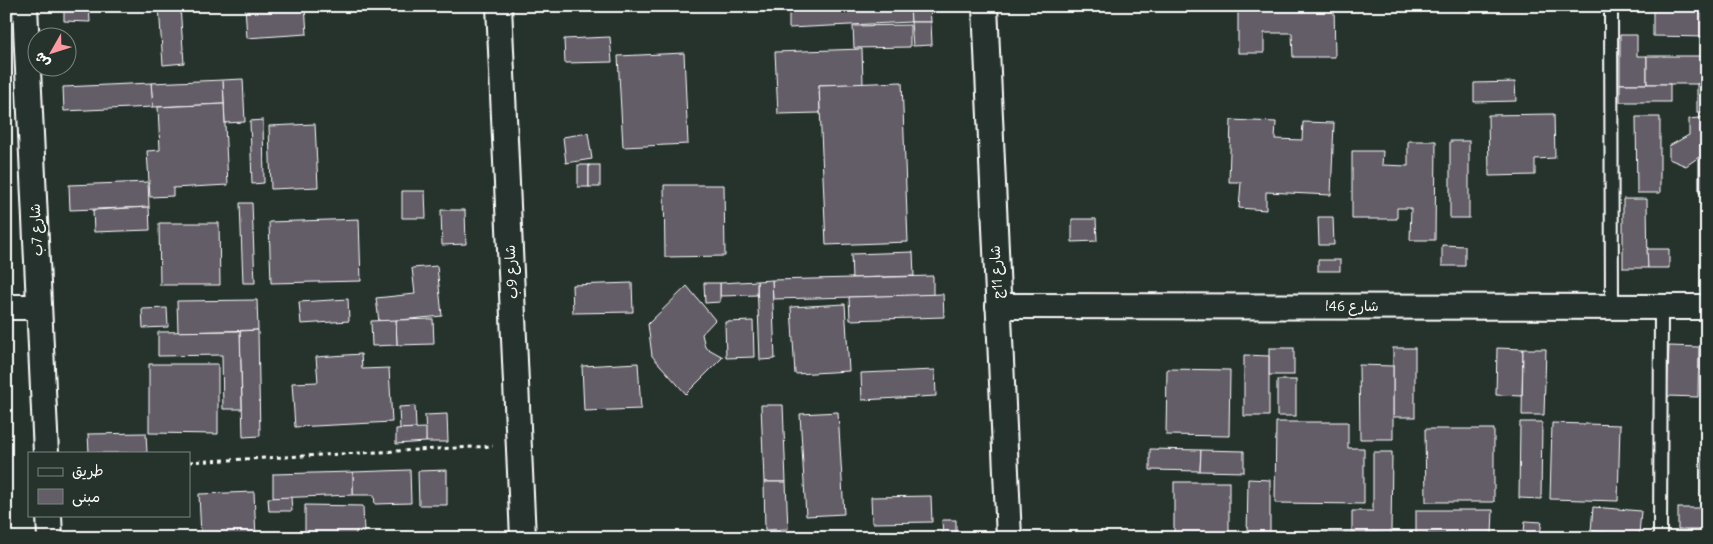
<svg xmlns="http://www.w3.org/2000/svg" width="1713" height="544" viewBox="0 0 1713 544" font-family="Delius,'Playpen Sans Arabic',sans-serif">
<style>
.building{fill:#635d67;stroke:#fff}
.lines{fill:none;stroke-linecap:round;stroke-linejoin:round}
.lane-casing{stroke:#fff;stroke-width:16}
.street-casing{stroke:#fff;stroke-width:28}
.path{stroke:#fff;stroke-width:3;stroke-dasharray:4 4;stroke-linecap:butt}
.lane{stroke:#26332d;stroke-width:12}
.street{stroke:#26332d;stroke-width:24}
.labels{text-anchor:middle;stroke-width:4.5;stroke-linejoin:round;paint-order:stroke}
.street-label{font-size:14px;fill:#fff;stroke:#26332d}
</style>
<rect width="100%" height="100%" fill="#26332d"/>
<filter id="ink" filterUnits="userSpaceOnUse"><feTurbulence type="fractalNoise" baseFrequency=".02" numOctaves="2"/><feDisplacementMap in="SourceGraphic" scale="10" xChannelSelector="R" yChannelSelector="G"/><feConvolveMatrix kernelMatrix="1 2 1 2 8 2 1 2 1" color-interpolation-filters="sRGB"/></filter>
<g filter="url(#ink)">
<!-- building -->
<g class="building">
<polygon points="64,6 89,6 90,22 64,21"/>
<polygon points="159,6 180,6 184,63 163,65"/>
<polygon points="245,6 305,6 307,34 247,38"/>
<polygon points="680,6 737,6 737,9 680,10"/>
<polygon points="864,6 910,6 911,22 789,28 789,10"/>
<polygon points="910,6 930,6 931,22 911,22"/>
<polygon points="1238,6 1334,6 1335,57 1293,57 1292,33 1264,33 1264,53 1238,53"/>
<rect x="1467" y="6" width="19" height="6"/>
<rect x="1540" y="6" width="34" height="4"/>
<polygon points="1653,6 1707,6 1707,37 1653,36"/>
<polygon points="911,22 931,22 932,45 913,46"/>
<polygon points="910,25 910,47 854,48 853,26"/>
<polygon points="1620,35 1637,35 1637,56 1647,56 1647,84 1620,84"/>
<polygon points="610,37 612,62 565,63 564,39"/>
<polygon points="862,49 863,84 819,85 820,113 778,114 775,52"/>
<polygon points="684,53 688,144 623,147 618,56"/>
<rect x="1647" y="56" width="60" height="28"/>
<polygon points="243,79 245,122 225,123 223,80"/>
<polygon points="223,80 224,104 153,107 151,83"/>
<polygon points="902,82 908,242 826,245 819,85"/>
<polygon points="1515,82 1516,101 1474,102 1474,83"/>
<polygon points="151,83 153,107 64,111 63,87"/>
<rect x="1620" y="84" width="50" height="18"/>
<rect x="1697" y="84" width="10" height="28"/>
<polygon points="224,104 228,185 173,188 173,196 150,197 147,151 160,150 158,107"/>
<polygon points="1554,114 1555,158 1535,159 1535,175 1489,176 1488,115"/>
<polygon points="1636,117 1660,117 1660,193 1637,193"/>
<polygon points="1707,117 1707,193 1699,193 1699,157 1686,166 1669,159 1669,146 1689,135 1689,119"/>
<polygon points="263,120 264,183 252,184 250,121"/>
<polygon points="1231,120 1276,122 1275,139 1302,140 1303,122 1334,123 1331,195 1266,192 1266,210 1239,208 1241,182 1229,182"/>
<polygon points="315,124 318,187 271,189 269,126"/>
<polygon points="588,133 592,159 566,163 563,137"/>
<polygon points="1408,141 1436,141 1435,240 1410,240 1411,208 1397,208 1397,219 1352,219 1352,151 1383,151 1382,165 1408,166"/>
<rect x="1450" y="141" width="19" height="77"/>
<rect x="578" y="165" width="11" height="22"/>
<rect x="589" y="165" width="11" height="22"/>
<polygon points="148,182 149,207 70,210 69,185"/>
<polygon points="664,185 724,185 725,256 665,257"/>
<polygon points="402,191 425,191 426,218 402,218"/>
<polygon points="1623,199 1647,199 1648,268 1623,268"/>
<polygon points="240,203 252,203 255,283 243,283"/>
<polygon points="149,207 150,230 94,232 93,210"/>
<polygon points="441,210 465,210 466,244 442,245"/>
<polygon points="1318,217 1333,217 1334,245 1319,245"/>
<polygon points="359,219 361,281 271,283 269,222"/>
<polygon points="1072,219 1096,219 1097,241 1072,242"/>
<polygon points="159,223 219,223 220,285 160,285"/>
<polygon points="1442,245 1465,246 1465,266 1442,266"/>
<polygon points="1647,249 1669,249 1669,268 1648,268"/>
<polygon points="913,252 914,276 852,278 851,254"/>
<rect x="1318" y="260" width="22" height="11"/>
<polygon points="437,266 442,316 379,322 376,298 415,294 412,268"/>
<polygon points="933,276 933,295 773,299 772,280"/>
<polygon points="772,280 775,359 760,360 757,281"/>
<polygon points="757,281 757,295 720,296 720,283"/>
<polygon points="632,283 633,312 573,313 572,285"/>
<polygon points="704,283 720,283 720,302 705,303"/>
<polygon points="687,286 715,320 702,334 705,347 723,357 686,394 652,356 648,324"/>
<polygon points="943,294 944,317 850,320 849,297"/>
<polygon points="348,299 349,321 301,324 299,302"/>
<polygon points="257,300 258,330 178,332 177,301"/>
<polygon points="845,304 849,371 795,374 791,307"/>
<polygon points="167,308 168,327 143,328 142,309"/>
<polygon points="433,319 434,344 397,345 396,320"/>
<polygon points="396,320 397,345 372,346 371,321"/>
<polygon points="753,321 754,357 726,358 725,322"/>
<polygon points="258,330 260,436 243,437 240,331"/>
<polygon points="240,331 242,409 223,409 222,355 158,356 158,332"/>
<polygon points="1669,346 1699,347 1698,397 1667,396"/>
<rect x="1269" y="348" width="25" height="27"/>
<rect x="1393" y="348" width="22" height="69"/>
<polygon points="1497,348 1523,349 1522,396 1496,395"/>
<polygon points="1523,349 1546,349 1544,415 1522,415"/>
<polygon points="361,354 362,369 389,368 392,422 295,427 292,383 318,382 316,357"/>
<polygon points="1244,355 1269,356 1269,416 1244,416"/>
<polygon points="638,363 641,409 584,411 582,366"/>
<polygon points="149,364 218,364 218,434 149,433"/>
<polygon points="1359,365 1393,366 1393,439 1360,439"/>
<polygon points="1167,369 1230,370 1229,436 1166,435"/>
<polygon points="935,370 936,396 862,400 861,373"/>
<rect x="1277" y="380" width="19" height="36"/>
<polygon points="761,405 783,405 786,482 764,482"/>
<polygon points="415,406 416,428 400,429 399,407"/>
<polygon points="838,412 844,514 806,516 800,414"/>
<polygon points="447,414 448,442 426,442 425,415"/>
<rect x="1702" y="414" width="5" height="86"/>
<polygon points="1276,422 1348,422 1348,448 1364,448 1364,504 1275,503"/>
<polygon points="1520,422 1542,422 1541,499 1519,498"/>
<polygon points="1552,423 1620,425 1618,501 1550,499"/>
<polygon points="426,428 426,442 396,444 396,429"/>
<polygon points="1425,429 1494,429 1494,502 1426,502"/>
<polygon points="146,433 147,453 89,453 88,434"/>
<polygon points="1150,449 1201,450 1200,471 1150,470"/>
<polygon points="1201,450 1244,451 1244,472 1200,471"/>
<polygon points="1373,452 1392,452 1391,534 1352,533 1352,511 1373,511"/>
<polygon points="410,470 411,503 375,504 374,495 353,495 353,472"/>
<polygon points="447,470 447,505 419,505 418,471"/>
<polygon points="353,472 353,495 273,498 273,474"/>
<polygon points="1248,479 1270,480 1270,538 1247,538"/>
<polygon points="764,482 786,482 788,529 765,530"/>
<rect x="1174" y="482" width="55" height="56"/>
<polygon points="254,492 256,538 170,538 201,536 199,494"/>
<polygon points="931,496 932,522 872,523 871,497"/>
<polygon points="291,497 292,511 269,511 268,498"/>
<polygon points="305,505 363,506 364,532 356,531 356,538 305,538"/>
<polygon points="1593,507 1641,511 1639,535 1591,531"/>
<rect x="1678" y="508" width="29" height="22"/>
<polygon points="1416,510 1493,510 1492,535 1416,534"/>
<polygon points="942,520 956,520 956,538 943,538"/>
<polygon points="1525,521 1542,522 1540,534 1524,532"/>
<polygon points="739,532 739,538 712,538 712,533"/>
<polygon points="1270,532 1376,533 1376,538 1270,538"/>
<polygon points="1376,533 1398,534 1398,538 1376,538"/>
<polygon points="1398,534 1485,535 1485,538 1398,538"/>
</g>
<g class="lines">
<!-- lane casing -->
<g class="lane-casing">
<g id="lane">
<polyline points="1611,6 1612,307"/>
<polyline points="1660,538 1661,307"/>
</g>
</g>
<!-- street casing -->
<g class="street-casing">
<g id="street">
<polyline points="25,6 46,453"/>
<polyline points="499,6 523,538"/>
<polyline points="985,6 1009,538"/>
<polyline points="998,306 1707,307"/>
<polyline points="6,307 39,307"/>
<polyline points="49,515 50,538"/>
</g>
</g>
<!-- path -->
<polyline class="path" points="189,462 493,446"/>
<!-- lane -->
<use href="#lane" class="lane"/>
<!-- street -->
<use href="#street" class="street"/>
</g>
</g>
<g class="labels">
<!-- street labels -->
<g class="street-label">
<text transform="translate(36 230) rotate(-93)" y="5">شارع 7ب</text>
<text transform="translate(511 272) rotate(-93)" y="5">شارع 9ب</text>
<text transform="translate(996 272) rotate(-93)" y="5">شارع 11ج</text>
<text x="1352" y="311">شارع 46ا</text>
</g>
</g>
<!-- margin -->
<rect width="1713" height="544" fill="none" stroke="#26332d" stroke-width="25"/>
<rect x="12" y="12" width="1688" height="519" fill="none" stroke="#fff" stroke-width="2" filter="url(#ink)"/>
<!-- legend -->
<rect x="28" y="452" width="162" height="65" fill="#26332d" stroke="#7d8581"/>
<rect x="38" y="468" width="25" height="8" fill="#26332d" stroke="#7d8581"/>
<text x="72" y="476" font-size="15" fill="#ffffff">طريق</text>
<rect x="38" y="489" width="25" height="15" fill="#635d67" stroke="#7d8581"/>
<text x="72" y="502" font-size="15" fill="#ffffff">مبنى</text>
<!-- north arrow -->
<g transform="translate(52 52) rotate(231)"><circle r="24" fill="#26332d" stroke="#7d8581"/>
<path d="M0-4L9 19L0 12L-9 19Z" fill="#ff9aa2"/>
<text y="-8" font-size="14" font-weight="bold" text-anchor="middle" fill="#ffffff">ش</text>
</g>
</svg>
